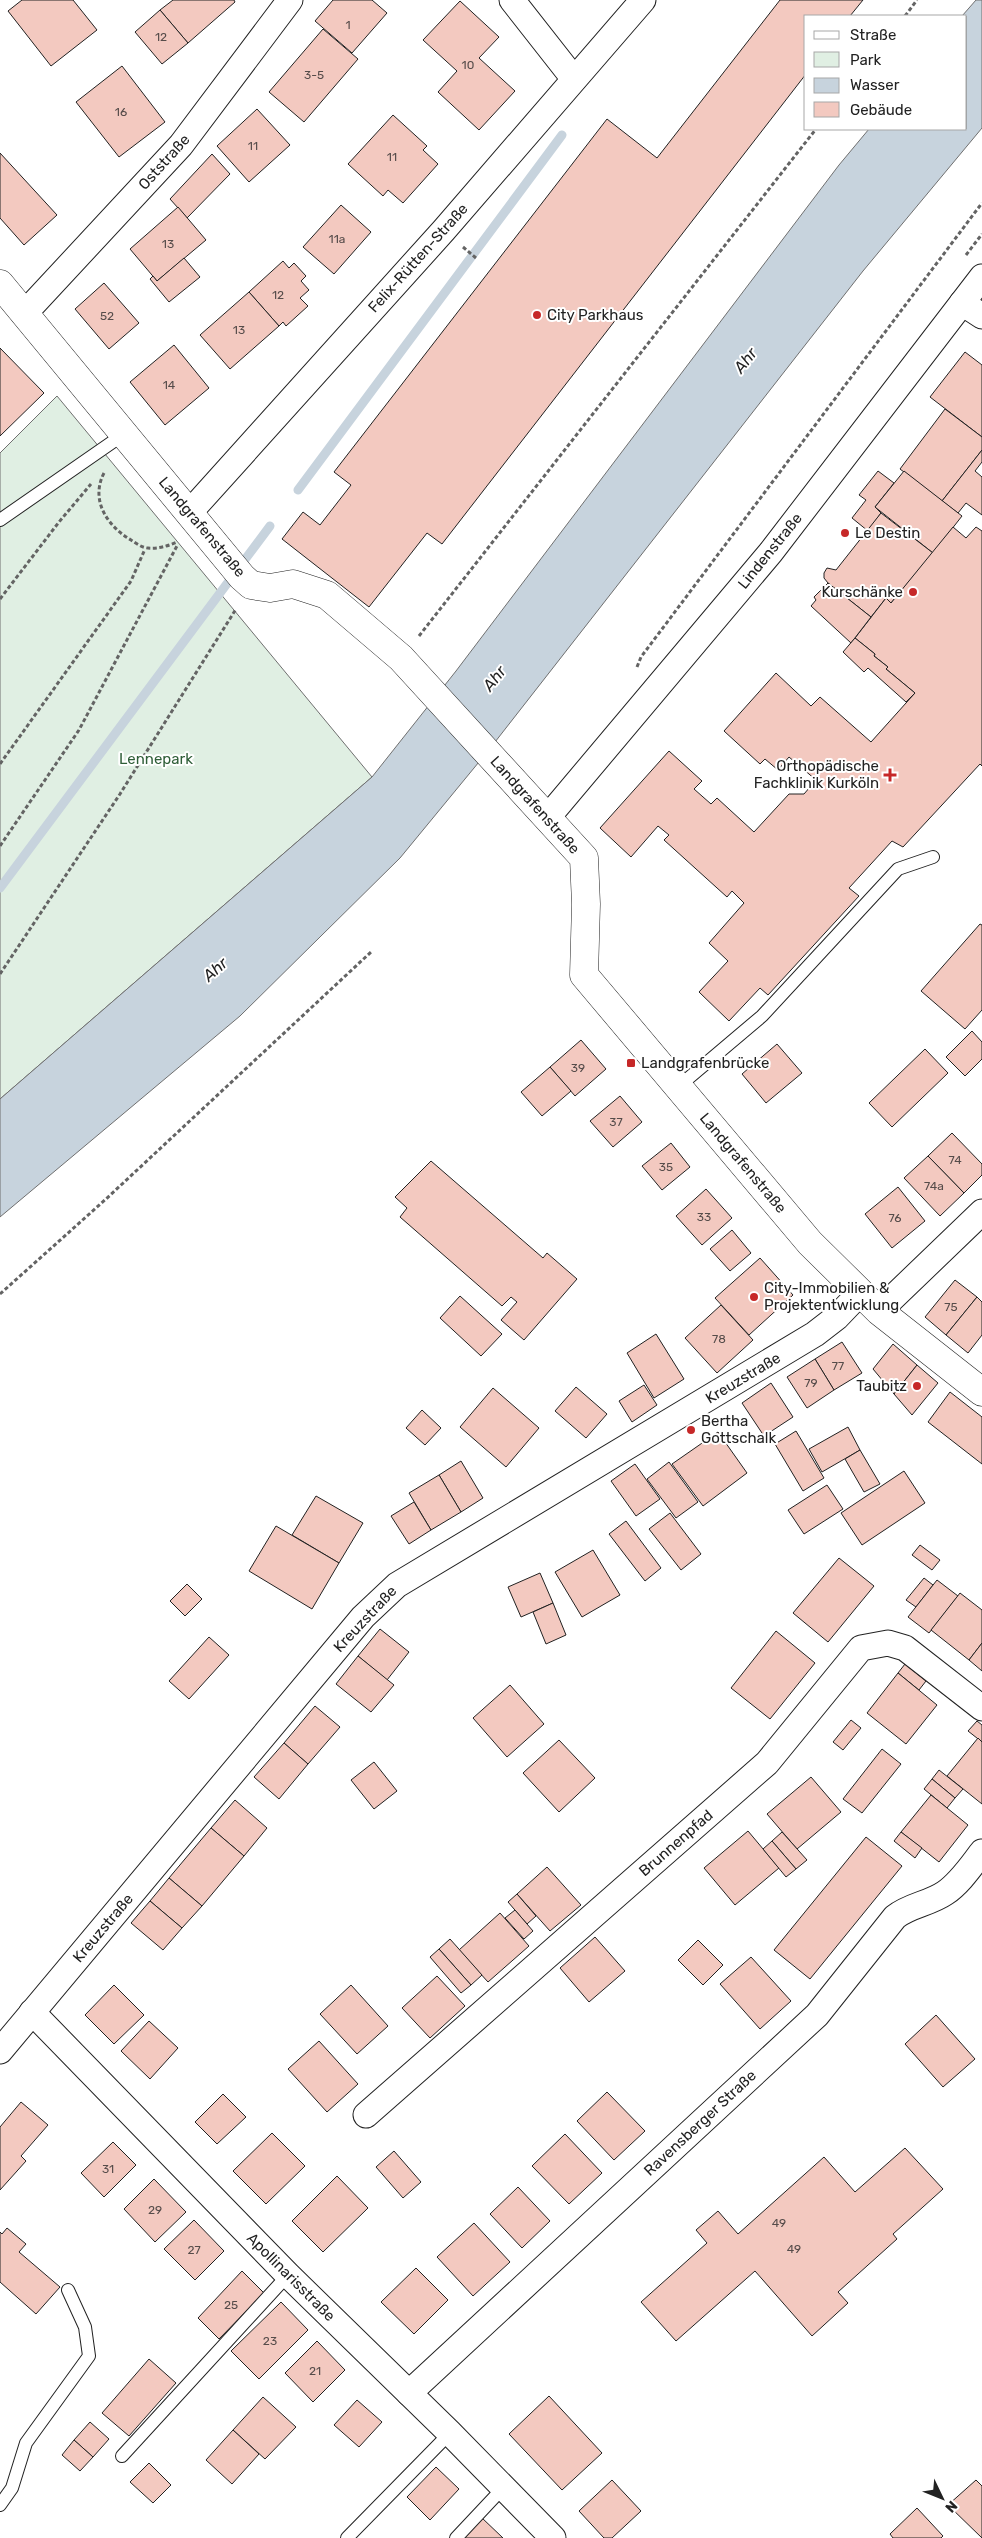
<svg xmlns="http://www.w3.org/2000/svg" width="982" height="2538" viewBox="0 0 982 2538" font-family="Rubik,sans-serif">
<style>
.green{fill:#e0efe3;stroke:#6f6f6f}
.water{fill:#c7d3dd;stroke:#6f6f6f}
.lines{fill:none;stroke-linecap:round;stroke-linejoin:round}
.stream{stroke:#c7d3dd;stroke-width:9}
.building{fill:#f3c9c0;stroke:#222}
.lane-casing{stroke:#222;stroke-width:14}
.street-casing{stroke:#222;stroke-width:27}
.secondary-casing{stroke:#222;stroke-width:29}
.path{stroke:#646464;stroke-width:3;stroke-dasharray:4 2.5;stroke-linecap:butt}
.lane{stroke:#fff;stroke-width:12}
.street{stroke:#fff;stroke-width:25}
.secondary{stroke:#fff;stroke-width:28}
.poi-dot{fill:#c62828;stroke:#fff;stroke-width:2}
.labels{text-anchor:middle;stroke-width:4;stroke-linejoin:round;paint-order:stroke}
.number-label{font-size:12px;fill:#564c4a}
.street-label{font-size:15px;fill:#222;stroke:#fff}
.poi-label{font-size:15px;fill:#222;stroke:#fff;text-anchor:start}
.park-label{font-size:15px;fill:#2f5e38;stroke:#fff}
.water-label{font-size:16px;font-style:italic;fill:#222;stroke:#fff}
</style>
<rect width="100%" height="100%" fill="#fff"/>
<!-- green -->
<polygon class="green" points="57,396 372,777 0,1099 0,453"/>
<!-- water -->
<polygon class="water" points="976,0 982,0 982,128 863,271 488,751 400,858 240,1016 0,1217 0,1099 372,777 456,671 839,165 869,129 966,129 966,16 962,16"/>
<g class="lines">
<!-- stream -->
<g class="stream">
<polyline points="298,490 562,135"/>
<polyline points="0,888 270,526"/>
</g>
</g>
<!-- building -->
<g class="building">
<polygon points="22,0 73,0 97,30 51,66 8,11"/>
<polygon points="173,0 234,0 235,2 188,43 160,10"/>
<polygon points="333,0 372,0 387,13 352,53 315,21"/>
<polygon points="780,0 863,0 850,16 806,16 806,74 442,544 427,533 369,607 282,539 303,512 320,525 351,485 334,472 607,119 657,158"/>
<polygon points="460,1 499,37 479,58 515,91 479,130 438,92 457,71 423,40"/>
<polygon points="160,10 188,43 162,64 135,32"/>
<polygon points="323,29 358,59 304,122 269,92"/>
<polygon points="122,66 165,122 119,157 76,102"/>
<polygon points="257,109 290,145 249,182 217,146"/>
<polygon points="393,115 427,146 423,150 438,164 403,203 388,190 383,196 348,164"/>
<polygon points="0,153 57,215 24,245 0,218"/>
<polygon points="212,154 230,174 187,218 170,199"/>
<polygon points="341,205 371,232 334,274 303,247"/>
<polygon points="178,207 206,240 157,281 130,249"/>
<polygon points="184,258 200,277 169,302 150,279 153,276 157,281"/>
<polygon points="283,261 289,268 294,263 306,276 301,281 309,290 300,298 308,306 286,326 283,322 279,326 249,292"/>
<polygon points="104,283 139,323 109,349 75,309"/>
<polygon points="249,292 279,326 230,369 200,335"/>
<polygon points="174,345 209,388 165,425 130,382"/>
<polygon points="0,348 44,393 0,436"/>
<polygon points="965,352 982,365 982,437 930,397"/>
<polygon points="945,409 982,437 982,450 942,501 900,469"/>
<polygon points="982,450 982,462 975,471 982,477 982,515 966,503 958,513 942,501"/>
<polygon points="878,471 894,483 875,507 881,513 868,531 852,518 866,500 859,495"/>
<polygon points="904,471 962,516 933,553 875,507"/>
<polygon points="881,513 933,553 891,603 886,598 871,617 828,583 824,578 824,573 827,568 836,570"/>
<polygon points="953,527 966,538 976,527 982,531 982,766 980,764 903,847 892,841 849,888 859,896 768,995 760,988 729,1021 699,992 728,961 709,943 744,903 732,891 727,897 664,840 669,835 658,826 631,857 600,828 669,751 702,781 694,789 711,804 717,798 754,832 789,794 804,794 816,780 789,757 778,770 765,759 760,764 724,731 776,673 811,706 820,697 871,742 915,693 886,669 888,667 874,656 875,654 855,638 886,598 891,603"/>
<polygon points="828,583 871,617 851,643 811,606 816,600 814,597"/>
<polygon points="855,638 875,654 874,656 888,667 886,669 915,693 906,702 868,668 864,672 843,652"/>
<polygon points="980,924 982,925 982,1010 965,1029 921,991"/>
<polygon points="972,1031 982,1042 982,1059 965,1076 946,1057"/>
<polygon points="581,1040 606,1069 575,1096 550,1067"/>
<polygon points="777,1044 802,1073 766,1103 742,1074"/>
<polygon points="925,1049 948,1073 892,1127 869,1103"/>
<polygon points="550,1067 571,1091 542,1116 521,1092"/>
<polygon points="620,1096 642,1122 613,1147 590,1121"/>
<polygon points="952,1133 982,1164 982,1175 964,1193 928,1156"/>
<polygon points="671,1143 690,1167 662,1190 642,1166"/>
<polygon points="928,1156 964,1193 940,1216 904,1178"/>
<polygon points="431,1161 543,1258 547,1253 577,1279 524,1340 501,1320 517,1302 511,1297 502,1306 400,1217 407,1208 395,1197"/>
<polygon points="898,1187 925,1221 892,1248 865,1214"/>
<polygon points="706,1189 732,1218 702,1245 676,1216"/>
<polygon points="732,1230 751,1253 730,1271 710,1249"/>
<polygon points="760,1258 793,1295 749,1335 715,1298"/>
<polygon points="955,1280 977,1297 946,1335 925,1317"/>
<polygon points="460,1296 502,1334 481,1356 440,1318"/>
<polygon points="977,1297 982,1302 982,1335 968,1353 946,1335"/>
<polygon points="721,1305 753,1340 717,1373 685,1338"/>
<polygon points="656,1334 684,1379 654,1398 627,1353"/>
<polygon points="842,1342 862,1373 834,1390 815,1359"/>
<polygon points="893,1344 917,1365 894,1394 873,1369"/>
<polygon points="815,1359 834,1390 807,1408 787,1377"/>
<polygon points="917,1365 938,1383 912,1415 894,1394"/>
<polygon points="771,1383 793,1417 764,1436 742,1403"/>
<polygon points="644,1385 657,1405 632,1422 619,1401"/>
<polygon points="576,1387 607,1414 586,1438 555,1411"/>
<polygon points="493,1388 539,1428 506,1467 460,1427"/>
<polygon points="950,1392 982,1417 982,1464 928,1422"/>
<polygon points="422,1410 441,1428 425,1445 406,1428"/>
<polygon points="848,1427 860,1450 822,1472 809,1449"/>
<polygon points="796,1431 824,1478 803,1491 775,1444"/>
<polygon points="718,1432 747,1473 703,1506 672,1464"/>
<polygon points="860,1450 880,1484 864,1492 845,1459"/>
<polygon points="461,1461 483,1498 461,1512 439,1475"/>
<polygon points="669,1462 698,1502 676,1518 647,1479"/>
<polygon points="635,1464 660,1499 636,1516 611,1481"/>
<polygon points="904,1471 925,1503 862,1545 841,1513"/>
<polygon points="439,1475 461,1512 431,1530 409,1493"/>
<polygon points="827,1485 843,1509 804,1534 788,1510"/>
<polygon points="316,1496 363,1523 339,1563 292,1535"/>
<polygon points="414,1502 431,1530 409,1544 391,1516"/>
<polygon points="670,1513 701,1554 681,1570 649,1529"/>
<polygon points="626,1521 661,1568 645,1581 609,1534"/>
<polygon points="276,1526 339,1563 312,1609 249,1571"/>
<polygon points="920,1545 940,1560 932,1570 912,1555"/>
<polygon points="593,1550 620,1595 582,1617 555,1572"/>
<polygon points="839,1558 874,1586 828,1642 793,1613"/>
<polygon points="540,1573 553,1603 521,1617 508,1587"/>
<polygon points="924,1578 933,1585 916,1607 906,1600"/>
<polygon points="937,1580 958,1596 929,1633 908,1617"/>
<polygon points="187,1584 202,1599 185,1616 170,1601"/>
<polygon points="960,1593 982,1610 982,1643 969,1660 931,1630"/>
<polygon points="553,1603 566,1635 546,1644 533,1612"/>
<polygon points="380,1629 409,1652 387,1680 358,1656"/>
<polygon points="776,1631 815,1663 770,1719 731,1688"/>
<polygon points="209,1637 229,1655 189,1699 169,1681"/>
<polygon points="982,1643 982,1671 969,1660"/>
<polygon points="358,1656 394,1685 371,1712 336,1684"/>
<polygon points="905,1664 926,1681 919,1690 898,1673"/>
<polygon points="898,1673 937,1705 906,1744 867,1713"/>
<polygon points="510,1685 544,1724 507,1757 473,1718"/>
<polygon points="315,1706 340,1727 308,1764 284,1743"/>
<polygon points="851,1720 861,1728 843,1750 833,1742"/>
<polygon points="977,1721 982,1725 982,1742 968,1731"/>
<polygon points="978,1738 982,1742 982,1804 947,1776"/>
<polygon points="559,1740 595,1778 559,1812 523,1773"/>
<polygon points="284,1743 308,1764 279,1799 254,1777"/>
<polygon points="882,1749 901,1764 862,1813 843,1799"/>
<polygon points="374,1762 397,1791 374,1809 351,1780"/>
<polygon points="939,1770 963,1789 955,1798 932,1779"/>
<polygon points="811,1777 841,1812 797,1849 767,1814"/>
<polygon points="932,1779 955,1798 947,1808 924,1789"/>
<polygon points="931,1795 968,1825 939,1862 901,1832"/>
<polygon points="235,1800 267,1828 244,1856 211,1828"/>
<polygon points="211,1828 244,1856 202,1906 169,1878"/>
<polygon points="748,1831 779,1868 735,1905 704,1868"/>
<polygon points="782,1832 807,1860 796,1869 772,1841"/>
<polygon points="901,1832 922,1848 915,1858 894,1841"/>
<polygon points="866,1837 902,1866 810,1979 774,1950"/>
<polygon points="772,1841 796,1869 786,1877 763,1849"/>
<polygon points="547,1867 581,1905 550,1931 517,1894"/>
<polygon points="169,1878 202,1906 182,1928 150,1901"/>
<polygon points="517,1894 536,1916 527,1924 508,1902"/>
<polygon points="150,1901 182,1928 163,1950 131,1923"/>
<polygon points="515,1910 533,1931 524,1939 505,1918"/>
<polygon points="500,1913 529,1946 488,1982 459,1950"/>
<polygon points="595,1937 625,1971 589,2002 560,1968"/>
<polygon points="450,1939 482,1975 471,1985 439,1949"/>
<polygon points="698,1940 723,1965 703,1985 678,1960"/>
<polygon points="439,1949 471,1985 461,1993 430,1957"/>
<polygon points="751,1957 791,2001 760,2029 720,1984"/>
<polygon points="437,1976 465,2006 430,2038 402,2008"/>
<polygon points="114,1985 144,2015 114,2044 85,2015"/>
<polygon points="351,1985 388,2026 357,2054 320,2014"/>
<polygon points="936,2015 975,2059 943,2087 905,2044"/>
<polygon points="149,2021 178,2048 150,2079 121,2051"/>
<polygon points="319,2041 358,2084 327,2112 288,2069"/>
<polygon points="607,2092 645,2131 614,2160 577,2121"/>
<polygon points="223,2094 246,2117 217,2144 195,2122"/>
<polygon points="21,2102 48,2125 21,2156 26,2161 0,2190 0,2127"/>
<polygon points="272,2133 305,2166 266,2204 233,2171"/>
<polygon points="565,2134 602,2173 569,2204 532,2166"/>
<polygon points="113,2142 136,2165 104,2197 81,2173"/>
<polygon points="905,2148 943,2189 893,2234 897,2239 838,2292 848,2303 812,2336 755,2271 676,2341 641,2302 707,2243 696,2230 718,2211 738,2234 824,2157 855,2192"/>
<polygon points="394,2151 421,2182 403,2198 376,2167"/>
<polygon points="337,2176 368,2208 323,2252 292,2221"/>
<polygon points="154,2179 186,2212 155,2242 124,2209"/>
<polygon points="518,2187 550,2221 522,2248 490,2214"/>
<polygon points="194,2220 224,2251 195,2280 164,2249"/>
<polygon points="474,2223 510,2262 473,2296 437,2257"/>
<polygon points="7,2228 26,2244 19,2252 60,2287 36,2314 0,2282 0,2232 2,2234"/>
<polygon points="416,2268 448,2300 414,2334 381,2302"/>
<polygon points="242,2271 264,2293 219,2339 198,2318"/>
<polygon points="281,2302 308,2330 259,2379 231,2351"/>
<polygon points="317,2341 345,2370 313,2402 285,2373"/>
<polygon points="149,2359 176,2383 129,2436 102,2413"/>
<polygon points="549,2396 602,2453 562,2490 509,2434"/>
<polygon points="263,2397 296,2427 265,2459 233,2430"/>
<polygon points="357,2400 382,2422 359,2447 334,2425"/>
<polygon points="90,2422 109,2439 93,2457 74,2440"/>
<polygon points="233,2430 259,2454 232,2484 206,2460"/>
<polygon points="74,2440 93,2457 80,2471 62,2455"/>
<polygon points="149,2463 171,2485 153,2503 130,2482"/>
<polygon points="436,2467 459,2489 430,2520 407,2497"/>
<polygon points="612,2480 641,2511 612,2538 604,2538 579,2511"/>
<polygon points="976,2480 982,2486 982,2538 948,2505"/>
<polygon points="917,2508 943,2536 941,2538 893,2538 890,2534"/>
<polygon points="481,2517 503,2538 461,2538"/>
</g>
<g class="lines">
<!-- lane casing -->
<g class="lane-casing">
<g id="lane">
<polyline points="0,520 124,434"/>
<polyline points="678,1087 762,1016 898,869 933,857"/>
<polyline points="122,2456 288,2275"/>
<polyline points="0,2505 12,2488 26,2443 89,2356 85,2327 68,2290"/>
<polyline points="347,2538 450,2433"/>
<polyline points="456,2538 503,2488"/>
</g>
</g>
<!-- street casing -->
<g class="street-casing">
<g id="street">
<polyline points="512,0 574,79"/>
<polyline points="962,303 982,316"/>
<polyline points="24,314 181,145 290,0"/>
<polyline points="190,512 444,230 643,0"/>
<polyline points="548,817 771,552 982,277"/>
<polyline points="879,1311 982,1212"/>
<polyline points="32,2012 288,2275 450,2433 553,2538"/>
<polyline points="0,2051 363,1617 397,1585 815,1334 837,1317 860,1293"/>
<polyline points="366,2115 767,1763 861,1648 888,1643 905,1648 982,1708"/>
<path d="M 409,2393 L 817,2015 L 895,1917 C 910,1905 929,1904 945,1893 C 960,1883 971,1866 982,1852"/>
</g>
</g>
<!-- secondary casing -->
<g class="secondary-casing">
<polyline id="secondary" points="0,284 242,577 251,585 270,588 293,584 327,595 401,658 584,858 586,904 584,975 810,1243 879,1311 982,1392"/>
</g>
<!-- path -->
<g class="path">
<polyline points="905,16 917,0"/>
<polyline points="463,247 476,258"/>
<polyline points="966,255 982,234"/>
<path d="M 104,473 C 90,500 107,526 131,540 C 136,543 142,548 148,548 C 158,549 168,546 177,542"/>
<polyline points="0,599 59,522 91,484"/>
<polyline points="419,636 816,129"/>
<polyline points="637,667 641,657 982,203"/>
<polyline points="0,764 131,581 145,549"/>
<polyline points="0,846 79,730 178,544"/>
<polyline points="0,974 120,794 236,609"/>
<polyline points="0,1294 106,1199 371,952"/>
</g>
<!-- lane -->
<use href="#lane" class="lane"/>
<!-- street -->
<use href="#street" class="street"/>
<!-- secondary -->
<use href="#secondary" class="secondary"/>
</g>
<!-- markers -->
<g class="poi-dot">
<circle cx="537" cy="315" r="5"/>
<circle cx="845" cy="533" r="5"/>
<circle cx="913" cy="592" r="5"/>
<path d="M887.5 767.5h5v5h5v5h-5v5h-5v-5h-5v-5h5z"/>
<rect x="626" y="1058" width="10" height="10" rx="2.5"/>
<circle cx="754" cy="1297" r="5"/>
<circle cx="917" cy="1386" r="5"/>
<circle cx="691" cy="1430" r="5"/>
</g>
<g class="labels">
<!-- number labels -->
<g class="number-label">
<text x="348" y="29">1</text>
<text x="161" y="41">12</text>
<text x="468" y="69">10</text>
<text x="314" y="79">3-5</text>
<text x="121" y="116">16</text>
<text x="253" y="150">11</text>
<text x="392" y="161">11</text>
<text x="337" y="243">11a</text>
<text x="168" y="248">13</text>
<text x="278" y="299">12</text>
<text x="107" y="320">52</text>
<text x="239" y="334">13</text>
<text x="169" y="389">14</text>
<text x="578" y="1072">39</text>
<text x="616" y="1126">37</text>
<text x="955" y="1164">74</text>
<text x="666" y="1171">35</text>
<text x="934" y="1190">74a</text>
<text x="704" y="1221">33</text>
<text x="895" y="1222">76</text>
<text x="951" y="1311">75</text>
<text x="719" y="1343">78</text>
<text x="838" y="1370">77</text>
<text x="811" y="1387">79</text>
<text x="108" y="2173">31</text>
<text x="155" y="2214">29</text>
<text x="779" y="2227">49</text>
<text x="794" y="2253">49</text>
<text x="194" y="2254">27</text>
<text x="231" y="2309">25</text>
<text x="270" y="2345">23</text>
<text x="315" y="2375">21</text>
</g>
<!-- street labels -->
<g class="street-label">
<text transform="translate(164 162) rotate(-48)" y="5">Oststraße</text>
<text transform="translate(418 258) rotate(-48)" y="5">Felix-Rütten-Straße</text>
<text transform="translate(202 527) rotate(50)" y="5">Landgrafenstraße</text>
<text transform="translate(770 551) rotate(-51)" y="5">Lindenstraße</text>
<text transform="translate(535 805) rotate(48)" y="5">Landgrafenstraße</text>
<text transform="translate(743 1163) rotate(50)" y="5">Landgrafenstraße</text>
<text transform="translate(743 1378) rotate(-31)" y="5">Kreuzstraße</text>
<text transform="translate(365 1619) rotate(-47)" y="5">Kreuzstraße</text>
<text transform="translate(676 1843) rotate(-41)" y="5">Brunnenpfad</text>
<text transform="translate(103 1928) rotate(-50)" y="5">Kreuzstraße</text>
<text transform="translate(700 2123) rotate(-43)" y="5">Ravensberger Straße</text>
<text transform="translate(291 2277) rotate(45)" y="5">Apollinarisstraße</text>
</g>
<!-- poi labels -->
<g class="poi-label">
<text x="547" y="320">City Parkhaus</text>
<text x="855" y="538">Le Destin</text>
<text x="903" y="597" text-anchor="end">Kurschänke</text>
<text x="879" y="771" text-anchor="end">Orthopädische<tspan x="879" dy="17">Fachklinik Kurköln</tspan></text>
<text x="641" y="1068">Landgrafenbrücke</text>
<text x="764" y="1293">City-Immobilien &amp;<tspan x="764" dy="17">Projektentwicklung</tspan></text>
<text x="907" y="1391" text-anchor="end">Taubitz</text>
<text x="701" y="1426">Bertha<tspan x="701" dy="17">Gottschalk</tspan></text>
</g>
<!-- park labels -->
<g class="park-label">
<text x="156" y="764">Lennepark</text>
</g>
<!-- water labels -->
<g class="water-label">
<text transform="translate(745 360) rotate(-52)" y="6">Ahr</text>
<text transform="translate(494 678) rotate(-52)" y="6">Ahr</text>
<text transform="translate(215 969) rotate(-42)" y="6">Ahr</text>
</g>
</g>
<!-- legend -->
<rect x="804" y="15" width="162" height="115" fill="#ffffff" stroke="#a7a7a7"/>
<rect x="814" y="31" width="25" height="8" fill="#ffffff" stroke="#a7a7a7"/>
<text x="850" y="40" font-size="15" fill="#222222">Straße</text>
<rect x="814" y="52" width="25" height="15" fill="#e0efe3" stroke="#a7a7a7"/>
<text x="850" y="65" font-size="15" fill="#222222">Park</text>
<rect x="814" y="78" width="25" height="15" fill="#c7d3dd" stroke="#a7a7a7"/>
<text x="850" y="90" font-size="15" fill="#222222">Wasser</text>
<rect x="814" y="102" width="25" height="15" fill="#f3c9c0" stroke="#a7a7a7"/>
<text x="850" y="115" font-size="15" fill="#222222">Gebäude</text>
<!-- north arrow -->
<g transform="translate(942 2498) rotate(133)" stroke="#ffffff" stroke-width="4" paint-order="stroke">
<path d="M0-4L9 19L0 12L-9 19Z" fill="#222222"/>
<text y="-8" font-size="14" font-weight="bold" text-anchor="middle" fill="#222222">N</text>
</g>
</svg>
